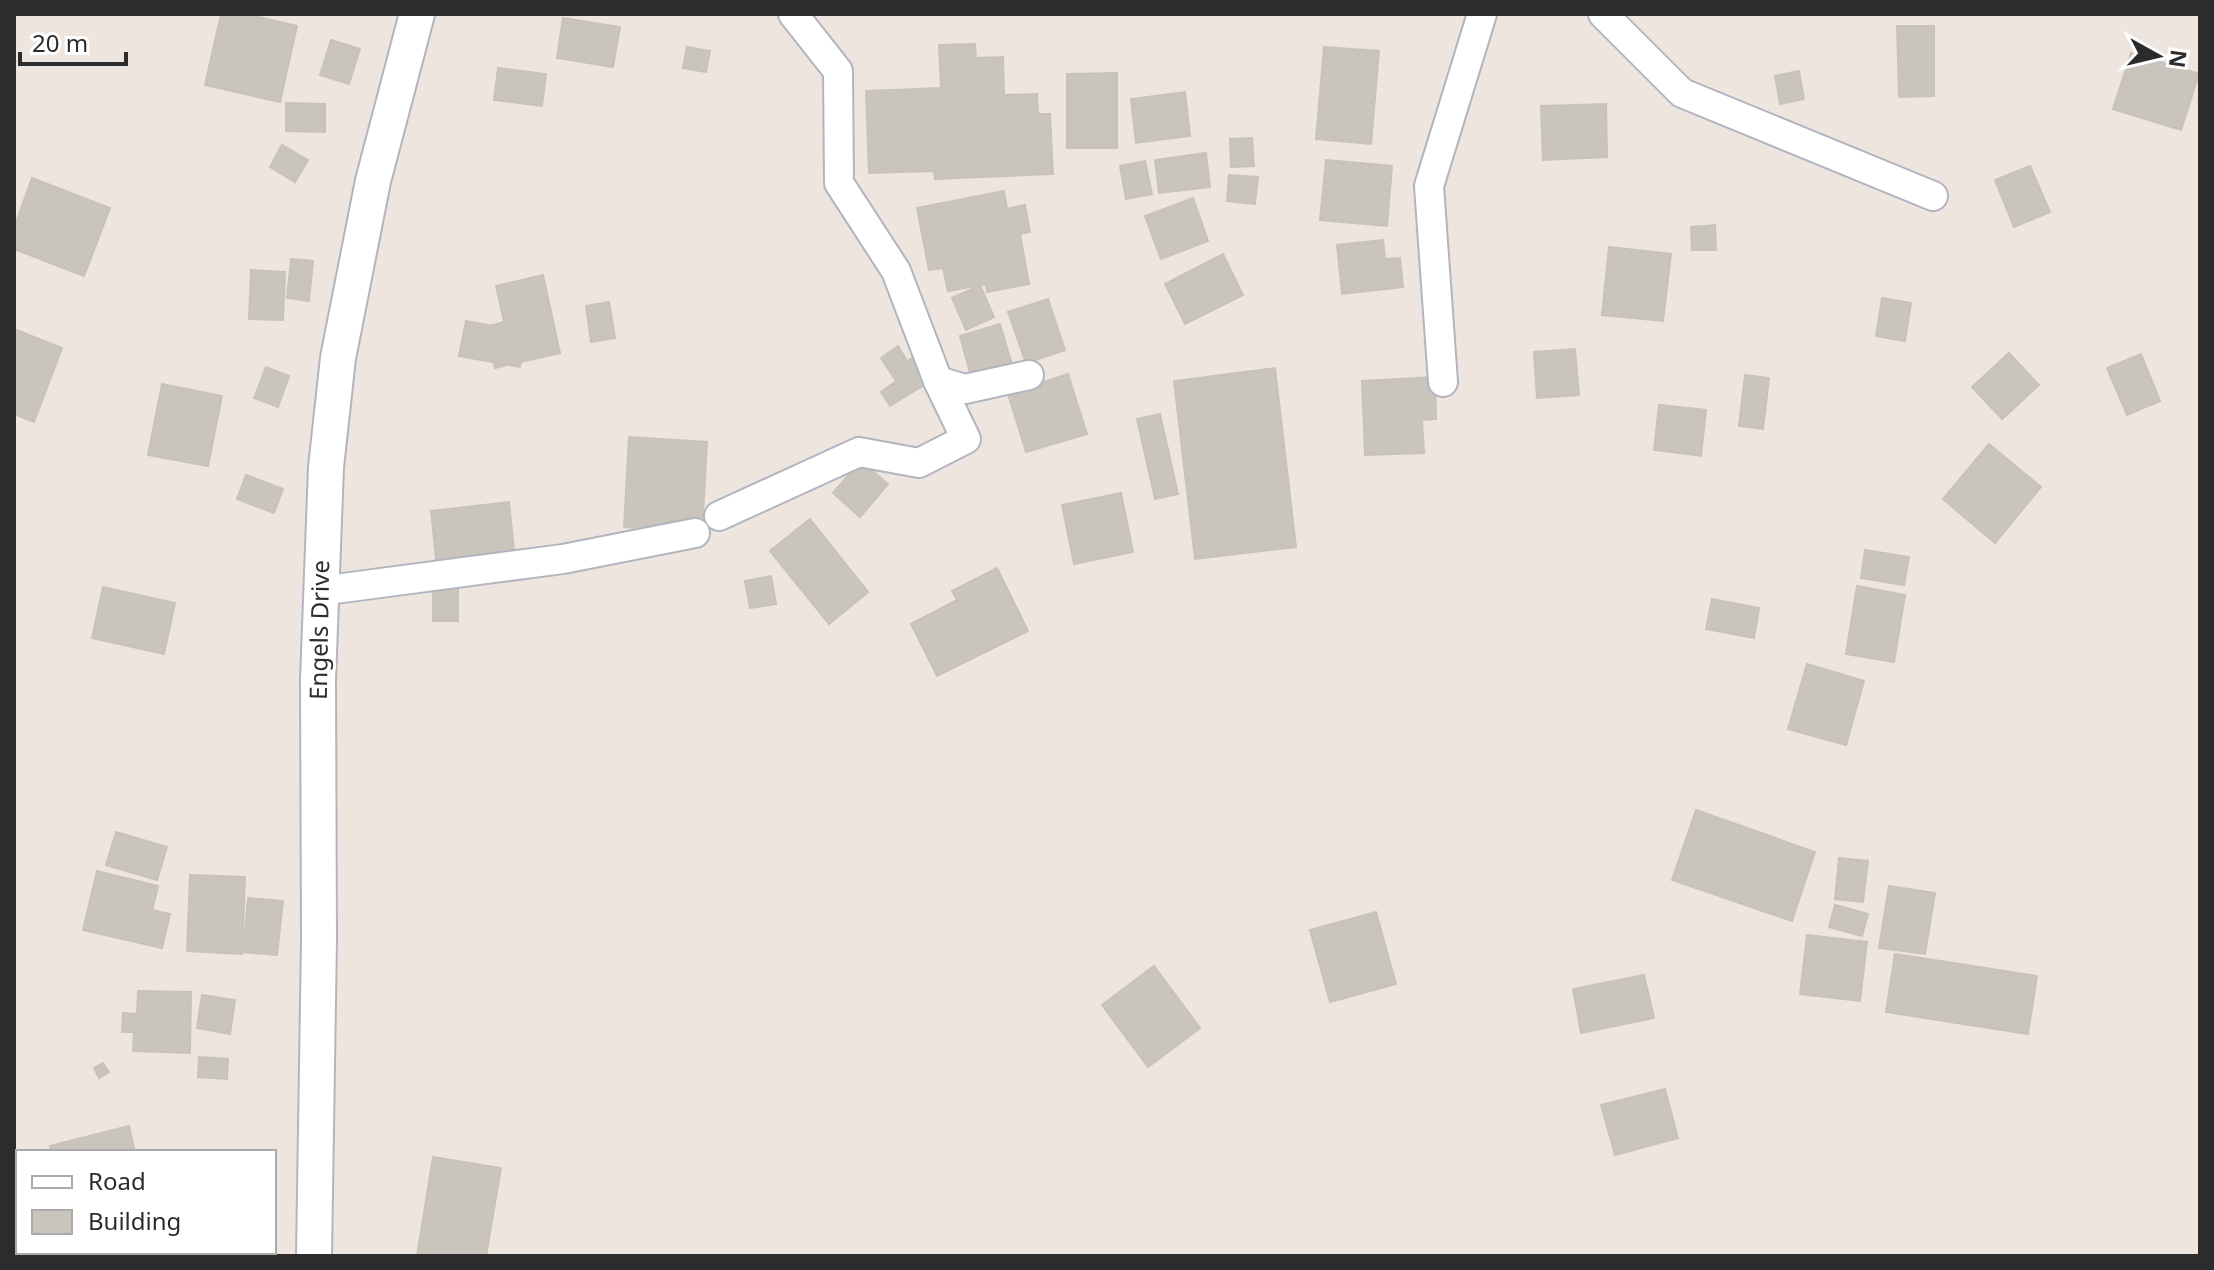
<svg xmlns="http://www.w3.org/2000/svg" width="2214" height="1270" viewBox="0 0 2214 1270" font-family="'Noto Sans',sans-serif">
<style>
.building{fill:#c9c4bc;stroke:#cac2b7;stroke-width:2}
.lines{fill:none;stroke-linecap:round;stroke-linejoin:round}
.minor-casing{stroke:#b2b5c0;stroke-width:32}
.tertiary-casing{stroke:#b2b5c0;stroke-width:38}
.minor{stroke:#fff;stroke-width:28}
.tertiary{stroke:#fff;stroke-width:34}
.labels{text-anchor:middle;stroke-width:6;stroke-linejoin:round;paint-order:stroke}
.street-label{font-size:24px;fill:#2c2c2c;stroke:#fff}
</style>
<rect width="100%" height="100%" fill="#eee6de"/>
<!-- building -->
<g class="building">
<polygon points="221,14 246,14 297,26 280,102 205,85"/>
<polygon points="563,18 620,27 613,67 557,58"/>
<polygon points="1897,26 1934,26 1934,96 1899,97"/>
<polygon points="331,40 360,49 349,84 320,75"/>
<polygon points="975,44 976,58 1003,57 1004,95 1037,94 1038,114 1050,114 1053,174 935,179 934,171 869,173 866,91 941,88 939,45"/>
<polygon points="687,47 710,51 706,72 683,68"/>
<polygon points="1324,47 1379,51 1371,144 1316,139"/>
<polygon points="2131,53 2199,74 2181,130 2113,109"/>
<polygon points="498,68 546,74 542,106 494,100"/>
<polygon points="1799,71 1804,99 1780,104 1775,76"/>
<polygon points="1117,73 1117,148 1067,148 1067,74"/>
<polygon points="1185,92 1190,136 1136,143 1131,99"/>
<polygon points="286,103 325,104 325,132 286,131"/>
<polygon points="1606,104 1607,157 1543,160 1541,106"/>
<polygon points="1252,138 1254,166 1231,167 1230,139"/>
<polygon points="282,145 308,160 295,182 270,167"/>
<polygon points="1206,153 1210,187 1159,193 1155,160"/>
<polygon points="1326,160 1392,166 1387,226 1320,220"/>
<polygon points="1145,161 1152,194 1126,199 1120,166"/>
<polygon points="2030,166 2050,212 2014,227 1995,180"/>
<polygon points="1229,175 1258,177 1255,204 1227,201"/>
<polygon points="32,178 110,208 84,276 14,249 14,228"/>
<polygon points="1004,191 1007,209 1025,205 1030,232 1020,234 1029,284 987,292 986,284 948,291 943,268 929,270 917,208"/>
<polygon points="1193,198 1208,241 1161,259 1145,216"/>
<polygon points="1715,225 1716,250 1692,250 1691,227"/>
<polygon points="1383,240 1385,259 1400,258 1403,287 1342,294 1337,245"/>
<polygon points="1609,247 1671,254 1663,321 1602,315"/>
<polygon points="1223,254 1243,295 1185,324 1165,284"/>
<polygon points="291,259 313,261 309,301 287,298"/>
<polygon points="251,270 285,272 283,320 249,319"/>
<polygon points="543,275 560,353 495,368 486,327 504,322 496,286"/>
<polygon points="980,285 994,317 966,330 952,298"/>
<polygon points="1882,298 1911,303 1905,341 1876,336"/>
<polygon points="1048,299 1065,350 1026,363 1008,312"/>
<polygon points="609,302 615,338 591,342 586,306"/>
<polygon points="466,321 494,326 490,346 523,352 520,367 459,356"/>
<polygon points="1000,324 1013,368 972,380 960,336"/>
<polygon points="14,329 62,348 34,422 14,414"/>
<polygon points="898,346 907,361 921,353 937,377 890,406 881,392 896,381 881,358"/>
<polygon points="1575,349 1579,395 1537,398 1534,352"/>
<polygon points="2009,353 2039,385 2002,419 1972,387"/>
<polygon points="2141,354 2160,401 2127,415 2107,368"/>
<polygon points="266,367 289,376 278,407 254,398"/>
<polygon points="1275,368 1296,547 1195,559 1174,381"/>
<polygon points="1068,374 1087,434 1026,452 1008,394"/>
<polygon points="1745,375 1769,378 1763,429 1739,426"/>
<polygon points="1435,377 1436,419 1422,420 1424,453 1365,455 1362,381"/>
<polygon points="162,384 222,396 208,466 148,455"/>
<polygon points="1659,405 1706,410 1701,456 1654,450"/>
<polygon points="1160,414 1178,494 1155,499 1137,419"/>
<polygon points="629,437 707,442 702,532 624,527"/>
<polygon points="1989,444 2041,487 1995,543 1943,499"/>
<polygon points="861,461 888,484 860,517 833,493"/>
<polygon points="246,475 283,489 274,513 237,499"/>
<polygon points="1121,493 1133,552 1074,564 1062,505"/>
<polygon points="509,502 515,560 437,568 431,511"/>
<polygon points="810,519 868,592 829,624 770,551"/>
<polygon points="1865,550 1909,557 1904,585 1861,578"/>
<polygon points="997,568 1028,631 937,676 911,624 957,600 952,591"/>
<polygon points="771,576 776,604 750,608 745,581"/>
<rect x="433" y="586" width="25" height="35"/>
<polygon points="1857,586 1905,595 1894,662 1846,654"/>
<polygon points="103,587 175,603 164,654 92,638"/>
<polygon points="1712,599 1759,608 1754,638 1706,629"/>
<polygon points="1807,664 1864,681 1846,745 1788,729"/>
<polygon points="1696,810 1815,852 1792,921 1672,880"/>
<polygon points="116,832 167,847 157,880 106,865"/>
<polygon points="1839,858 1868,861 1863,902 1835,899"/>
<polygon points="97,871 158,886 152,910 170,914 162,948 83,930"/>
<polygon points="190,875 245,877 242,954 187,951"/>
<polygon points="1889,886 1935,893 1925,954 1879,948"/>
<polygon points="248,898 283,901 277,955 243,952"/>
<polygon points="1835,905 1868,914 1862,936 1829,927"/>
<polygon points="1376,912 1396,984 1330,1002 1310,930"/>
<polygon points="1807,935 1867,942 1860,1001 1800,994"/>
<polygon points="1895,954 2037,976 2028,1034 1886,1012"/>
<polygon points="1154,966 1200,1028 1148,1067 1102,1005"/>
<polygon points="1644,975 1654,1018 1581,1033 1573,989"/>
<polygon points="138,991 191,992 190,1053 133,1051 134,1032 122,1032 123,1013 137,1014"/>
<polygon points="202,995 235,1000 230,1034 197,1028"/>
<polygon points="199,1057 228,1059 227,1079 198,1077"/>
<polygon points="103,1063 109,1072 99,1078 94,1068"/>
<polygon points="1665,1089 1678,1138 1615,1155 1601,1105"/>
<polygon points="129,1126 135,1152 52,1152 50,1146"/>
<polygon points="433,1157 501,1168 486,1256 417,1256"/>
</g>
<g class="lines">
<!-- minor casing -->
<g class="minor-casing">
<g id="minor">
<polyline points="1603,14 1682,93 1933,196"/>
<polyline points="938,381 965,389 1029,375"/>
<polyline points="1443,382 1429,186 1482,14"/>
<polyline points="719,516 859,452 919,463 966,439 938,381 896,271 839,183 838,71 793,14"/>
<polyline points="320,591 563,559 695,533"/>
</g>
</g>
<!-- tertiary casing -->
<g class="tertiary-casing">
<polyline id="tertiary" points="314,1256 319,938 318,680 326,467 338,358 373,181 417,14"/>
</g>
<!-- minor -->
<use href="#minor" class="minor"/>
<!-- tertiary -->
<use href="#tertiary" class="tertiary"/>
</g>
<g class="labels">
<!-- street labels -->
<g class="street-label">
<text transform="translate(320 630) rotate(-89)" y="8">Engels Drive</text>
</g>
</g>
<!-- border -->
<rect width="2214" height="1270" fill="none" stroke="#2c2c2c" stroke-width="32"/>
<!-- legend -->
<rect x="16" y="1150" width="260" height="104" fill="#ffffff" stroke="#ababab" stroke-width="2"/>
<rect x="32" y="1176" width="40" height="12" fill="#ffffff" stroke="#ababab" stroke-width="2"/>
<text x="88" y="1190" font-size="24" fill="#2c2c2c">Road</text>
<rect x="32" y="1210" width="40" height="24" fill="#c9c4bc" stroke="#ababab" stroke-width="2"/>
<text x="88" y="1230" font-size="24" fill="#2c2c2c">Building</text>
<!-- north arrow -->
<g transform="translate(2158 56) rotate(98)" stroke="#ffffff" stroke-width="6" paint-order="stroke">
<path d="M0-6L14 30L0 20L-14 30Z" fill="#2c2c2c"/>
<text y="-12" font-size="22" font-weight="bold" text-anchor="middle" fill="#2c2c2c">N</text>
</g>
<!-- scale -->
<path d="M20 52v12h106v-12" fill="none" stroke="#2c2c2c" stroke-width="4"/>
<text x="32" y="52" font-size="24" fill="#2c2c2c" stroke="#ffffff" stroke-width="6" paint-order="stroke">20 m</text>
</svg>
